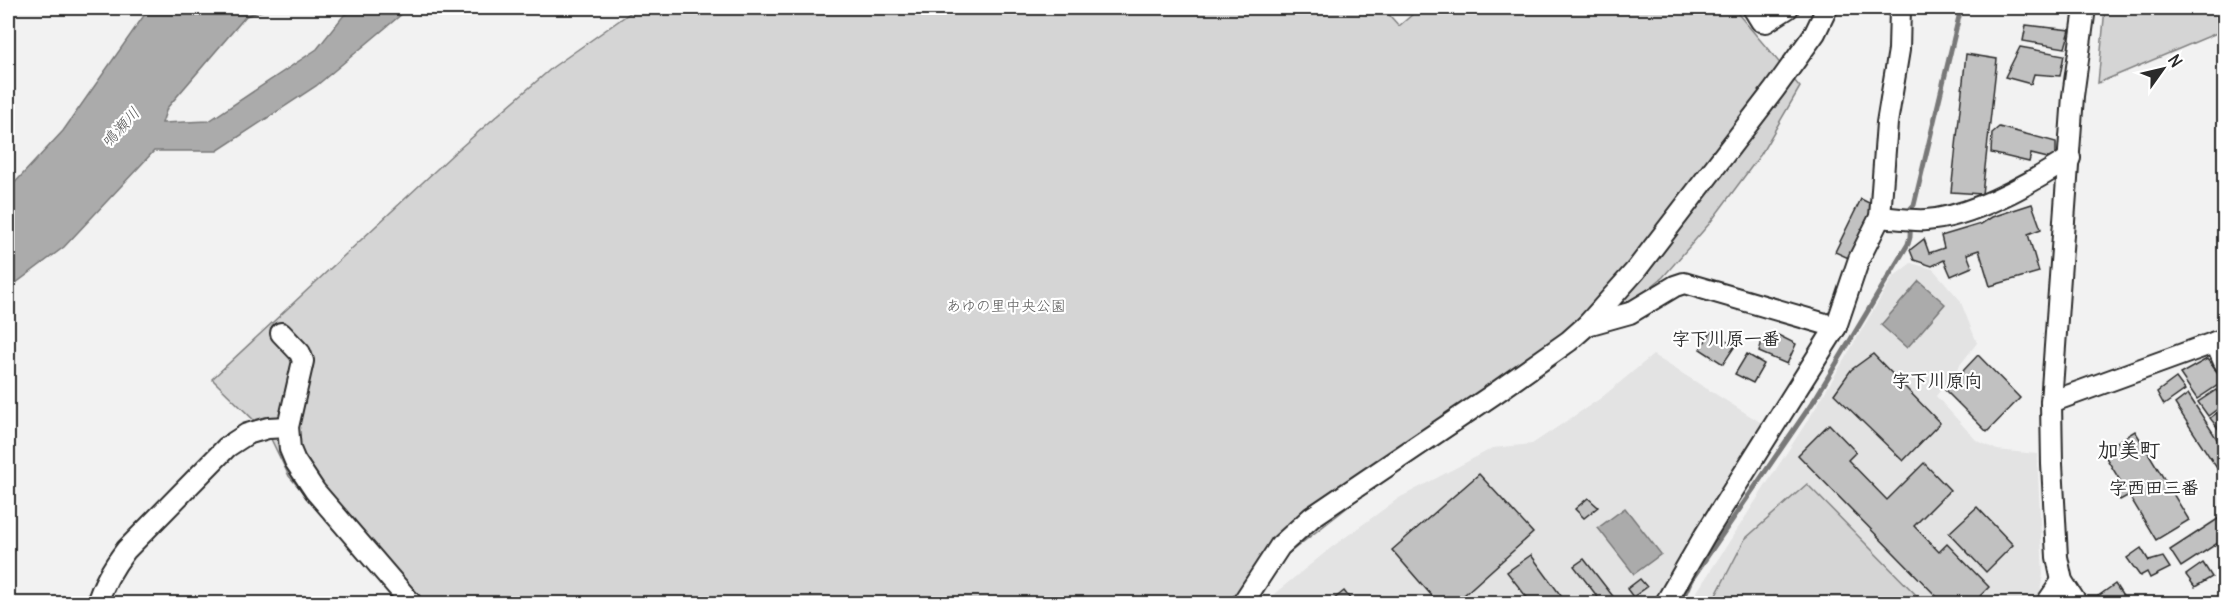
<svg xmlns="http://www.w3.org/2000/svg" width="2232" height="611" viewBox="0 0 2232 611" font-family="Delius,'Klee One',sans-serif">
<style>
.built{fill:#e3e3e3}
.green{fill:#d5d5d5;stroke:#808080;stroke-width:1.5}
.water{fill:#ababab;stroke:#787878;stroke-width:1.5}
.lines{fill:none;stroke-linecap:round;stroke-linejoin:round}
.stream{stroke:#787878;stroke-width:5}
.building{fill:#c1c1c1;stroke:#2b2b2b;stroke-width:1.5}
.minor-casing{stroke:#2b2b2b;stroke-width:24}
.minor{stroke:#fff;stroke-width:20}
.labels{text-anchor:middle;stroke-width:4.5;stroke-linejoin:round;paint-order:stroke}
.park-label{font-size:15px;fill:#565656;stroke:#fff}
.water-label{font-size:16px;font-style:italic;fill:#585858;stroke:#fff}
.quarter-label{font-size:18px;font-weight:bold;fill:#2b2b2b;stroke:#fff}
.district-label{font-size:21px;font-weight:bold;fill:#2b2b2b;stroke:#fff}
</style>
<rect width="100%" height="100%" fill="#f2f2f2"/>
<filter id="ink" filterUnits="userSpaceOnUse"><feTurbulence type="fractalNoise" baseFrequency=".0167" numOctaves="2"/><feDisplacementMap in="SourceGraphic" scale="12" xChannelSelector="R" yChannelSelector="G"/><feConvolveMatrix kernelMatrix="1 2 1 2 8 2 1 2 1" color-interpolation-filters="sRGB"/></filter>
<g filter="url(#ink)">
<!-- built -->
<g class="built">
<polygon points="1911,263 1933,269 1960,300 1977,343 1936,396 1976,440 1997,450 2037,454 2043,575 2038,603 1689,604 1815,409 1893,277"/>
<polygon points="1653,355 1768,427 1659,603 1266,604 1274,594 1332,547 1399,498 1493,448 1532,444 1601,398"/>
</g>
<!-- green -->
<g class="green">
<polygon points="637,8 1383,8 1399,26 1420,8 1733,8 1800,87 1761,154 1709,224 1663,277 1569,355 1471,423 1358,499 1225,603 399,603 289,476 269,435 212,379 452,155 553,67"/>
<polygon points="2105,8 2224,8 2224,30 2098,83"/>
<polygon points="1807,484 1924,603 1712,603 1745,539"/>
</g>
<!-- water -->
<g class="water">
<polygon points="156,8 270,8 246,16 167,108 162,123 209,121 317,49 344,15 358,8 409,8 316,86 217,151 154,151 64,247 8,289 8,190 63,131 145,14"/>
<polygon points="1919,281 1945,304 1907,348 1881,325"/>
<polygon points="1625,508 1661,554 1634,574 1598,528"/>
</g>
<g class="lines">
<!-- stream -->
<polyline class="stream" points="1680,604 1691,580 1815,399 1908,244 1910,237 1911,208 1914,205 1961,8"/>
</g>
<!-- building -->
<g class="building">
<polygon points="2026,25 2070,30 2065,48 2023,41"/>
<polygon points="2020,47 2064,55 2060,76 2034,74 2031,84 2005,77"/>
<polygon points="1966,54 1997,59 1982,194 1951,192"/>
<polygon points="1999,127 2056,142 2056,160 2031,154 2029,162 1991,153 1992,133"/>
<polygon points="1861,199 1877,207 1853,260 1835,252"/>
<polygon points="2032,204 2041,229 2028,234 2039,272 1990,286 1979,250 1967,254 1972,267 1951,276 1944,260 1932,266 1914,260 1910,250 1924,239 1929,253 1944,248 1941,236 1981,224 1992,217"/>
<polygon points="1712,331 1735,346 1723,364 1700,349"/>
<polygon points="1778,335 1796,344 1787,364 1759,352 1763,337"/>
<polygon points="1747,354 1764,364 1753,383 1735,374"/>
<polygon points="1873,354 1940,423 1903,461 1834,394 1851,370"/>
<polygon points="1978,355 2020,398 1987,432 1945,390"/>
<polygon points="2207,359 2224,381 2197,399 2180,374"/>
<polygon points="2176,378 2185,390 2164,405 2157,392"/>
<polygon points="2216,390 2224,401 2224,404 2208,416 2198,402"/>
<polygon points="2188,394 2224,450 2224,479 2175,404"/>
<polygon points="2224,408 2224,428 2220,431 2210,418"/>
<polygon points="1829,424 1856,452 1848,460 1887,500 1924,463 1950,490 1914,526 1939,552 1947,544 1989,587 1980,596 1987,604 1944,604 1798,455"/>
<polygon points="2135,431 2189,520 2156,540 2129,495 2120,500 2115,492 2124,487 2102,451"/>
<polygon points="1479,474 1533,533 1454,604 1439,604 1392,550"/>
<polygon points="1588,498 1598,507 1584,518 1575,509"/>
<polygon points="1977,507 2013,545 1986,572 1949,533"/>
<polygon points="2224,515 2224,539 2181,567 2170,550"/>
<polygon points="2141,548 2149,561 2163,557 2170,568 2150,578 2147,572 2140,576 2127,558"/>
<polygon points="1531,555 1567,604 1532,604 1507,572"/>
<polygon points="1584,559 1619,604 1603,604 1574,566"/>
<polygon points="2203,563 2212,577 2195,587 2186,575"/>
<polygon points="1640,579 1647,587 1633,597 1627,589"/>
<polygon points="2115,584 2128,604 2102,604 2097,597"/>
<polygon points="1344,591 1354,604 1328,604"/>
</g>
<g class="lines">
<!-- minor casing -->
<g class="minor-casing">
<g id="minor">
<polyline points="1753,8 1761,21 1766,22 1788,8"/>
<path d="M 1880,217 C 1895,218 1911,221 1926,220 C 1973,217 2031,183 2070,158"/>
<polyline points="1587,325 1630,313 1675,286 1684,283 1836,327"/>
<polyline points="281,333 300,353 303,361 288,427 290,449 295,461 315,491 412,604"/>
<polyline points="2215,342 2224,362"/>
<polyline points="2051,402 2224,339"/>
<path d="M 97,604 C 103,583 113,567 126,550 L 227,447 L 247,434 L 268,428 L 288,427"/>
<polyline points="1242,604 1280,546 1312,517 1494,394 1569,341 1587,325 1636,270 1774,90 1815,33 1827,8"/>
<polyline points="1665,604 1705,535 1836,327 1859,259 1880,217 1887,123 1899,50 1900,8"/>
<polyline points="2046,604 2062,581"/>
<polyline points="2077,604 2062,581 2057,557 2052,464 2051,402 2073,96 2085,8"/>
</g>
</g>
<!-- minor -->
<use href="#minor" class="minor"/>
</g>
</g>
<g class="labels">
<!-- park labels -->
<g class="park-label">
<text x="1006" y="311">あゆの里中央公園</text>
</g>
<!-- water labels -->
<g class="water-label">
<text transform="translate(120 127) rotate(-47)" y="6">鳴瀬川</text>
</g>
<!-- quarter labels -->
<g class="quarter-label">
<text x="1726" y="345">字下川原一番</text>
<text x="1937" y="387">字下川原向</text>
<text x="2154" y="494">字西田三番</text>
</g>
<!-- district labels -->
<g class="district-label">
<text x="2129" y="457">加美町</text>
</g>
</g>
<!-- margin -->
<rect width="2232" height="611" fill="none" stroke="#fff" stroke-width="30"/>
<rect x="15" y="15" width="2202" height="581" fill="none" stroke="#2b2b2b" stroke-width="2" filter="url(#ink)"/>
<!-- north arrow -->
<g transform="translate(2163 69) rotate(56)" stroke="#ffffff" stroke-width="4.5" paint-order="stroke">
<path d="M0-4.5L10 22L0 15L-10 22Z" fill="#2b2b2b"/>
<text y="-9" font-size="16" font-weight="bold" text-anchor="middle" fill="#2b2b2b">N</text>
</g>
</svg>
